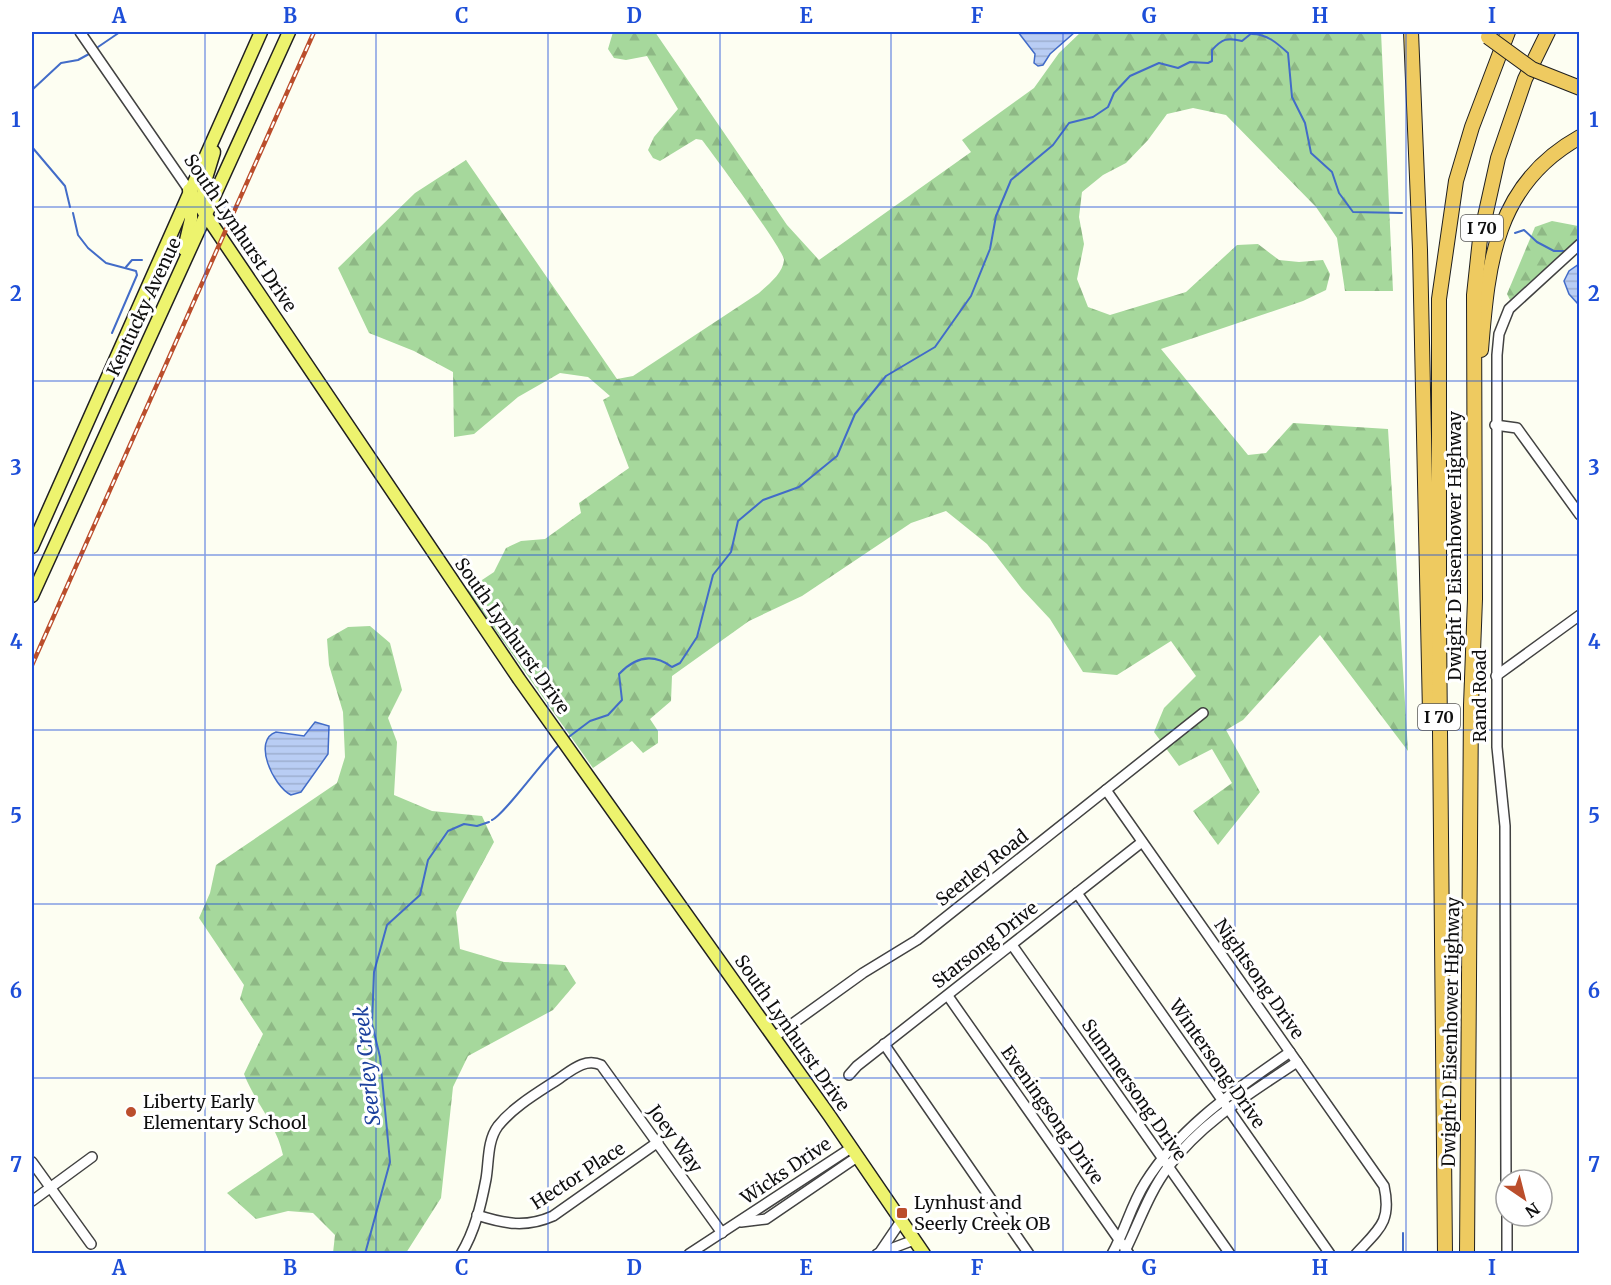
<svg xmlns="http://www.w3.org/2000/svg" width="1611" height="1285" viewBox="0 0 1611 1285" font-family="Merriweather,serif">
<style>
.forest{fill:url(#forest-firs)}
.water{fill:url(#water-rules);stroke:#426cc8;stroke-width:1.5}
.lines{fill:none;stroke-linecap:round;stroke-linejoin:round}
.stream{stroke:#426cc8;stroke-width:2}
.minor-casing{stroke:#424242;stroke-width:12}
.major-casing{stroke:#202020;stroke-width:15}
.highway-casing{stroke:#202020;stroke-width:16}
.minor{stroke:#fff;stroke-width:9}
.major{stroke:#edf36e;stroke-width:12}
.highway{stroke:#eeca60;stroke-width:14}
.rail-casing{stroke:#bb4e2c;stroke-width:4.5}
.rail{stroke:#fff;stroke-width:2;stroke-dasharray:7;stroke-linecap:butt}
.highway-bridge-casing{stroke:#202020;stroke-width:16;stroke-linecap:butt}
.highway-bridge{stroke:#eeca60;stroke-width:14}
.grid{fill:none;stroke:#1d4ed8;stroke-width:1.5;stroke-opacity:0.55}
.poi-dot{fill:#bb4e2c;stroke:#fff;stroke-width:2}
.labels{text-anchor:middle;stroke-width:6;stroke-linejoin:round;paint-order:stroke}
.shield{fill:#fff;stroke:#575757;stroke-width:1.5}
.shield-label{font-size:16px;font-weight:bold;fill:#0f0f0f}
.street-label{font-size:18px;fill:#0f0f0f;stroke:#fff}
.poi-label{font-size:18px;fill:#0f0f0f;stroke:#fff;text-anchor:start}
.water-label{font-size:20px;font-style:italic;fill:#1c409d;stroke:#fff}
.neatline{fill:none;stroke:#1d4ed8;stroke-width:2}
.grid-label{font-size:20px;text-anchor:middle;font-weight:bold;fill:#1d4ed8}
</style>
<defs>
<pattern id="forest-firs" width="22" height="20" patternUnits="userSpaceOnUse" patternTransform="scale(1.5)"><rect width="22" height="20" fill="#a6d89c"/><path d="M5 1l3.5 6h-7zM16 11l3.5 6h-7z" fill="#8eb885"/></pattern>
<pattern id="water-rules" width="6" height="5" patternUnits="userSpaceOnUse" patternTransform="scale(1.5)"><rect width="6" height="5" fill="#b9cdf4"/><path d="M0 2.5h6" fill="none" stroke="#9eafd0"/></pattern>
</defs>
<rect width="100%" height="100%" fill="#fdfef2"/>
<!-- forest -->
<g class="forest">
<path d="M 613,32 L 655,32 L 787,225 L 819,260 L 971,152 L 962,140 L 1034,88 L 1059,53 L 1081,32 L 1381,32 L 1393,291 L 1345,291 L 1337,238 L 1316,207 L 1226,115 L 1193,108 L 1167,114 L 1148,140 L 1126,163 L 1103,175 L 1082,192 L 1079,217 L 1084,244 L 1077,279 L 1088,307 L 1110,315 L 1186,292 L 1237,245 L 1258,244 L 1279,260 L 1299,262 L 1323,260 L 1330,274 L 1326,290 L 1303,301 L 1161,349 L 1248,455 L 1266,453 L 1293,423 L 1388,429 L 1408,751 L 1320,635 L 1243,720 L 1226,730 L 1260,792 L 1218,845 L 1193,811 L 1232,783 L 1212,749 L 1179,766 L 1154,732 L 1164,708 L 1196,676 L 1171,641 L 1117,675 L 1083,672 L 1050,619 L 1022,589 L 987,544 L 946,511 L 911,523 L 802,596 L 749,621 L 672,676 L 671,701 L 650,719 L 658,731 L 658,743 L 643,753 L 632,741 L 593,768 L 467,590 L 494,572 L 506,548 L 521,541 L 545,539 L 581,513 L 579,503 L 629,468 L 603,400 L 610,396 L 588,377 L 560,373 L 518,397 L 474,434 L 454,437 L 453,372 L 414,351 L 369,333 L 338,268 L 415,193 L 466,160 L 617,379 L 633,376 L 759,293 C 769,284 783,273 784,260 C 785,252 713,154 702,140 L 696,139 L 660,161 L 653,158 L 648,150 L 654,137 L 678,109 L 647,56 L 626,60 L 614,58 L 608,49 Z"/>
<polygon points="1552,221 1578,226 1579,239 1510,300 1507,294 1535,227"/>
<path d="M 370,626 L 390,643 L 402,690 L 388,718 L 397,742 L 394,795 L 432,811 L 482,816 L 494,842 L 456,912 L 460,949 L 504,962 L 565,965 L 576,983 L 553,1010 L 468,1056 L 453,1087 L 441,1198 L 406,1253 L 333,1253 L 335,1235 L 313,1213 L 288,1211 L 256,1219 L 227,1193 L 283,1155 C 277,1126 255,1102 244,1074 L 263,1034 L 240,999 L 244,985 L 199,918 L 210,893 L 216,865 L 337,783 L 345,757 L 343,712 L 329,665 L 327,639 L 348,627 Z"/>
</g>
<!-- water -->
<g class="water">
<polygon points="1018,32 1075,32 1050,54 1043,65 1038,66 1034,63 1035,54"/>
<polygon points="1579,264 1580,264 1579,305 1569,294 1564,281 1569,271"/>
<path d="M 315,722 L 329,726 L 328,754 L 301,792 L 291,795 C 273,786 252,740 276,732 L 304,736 Z"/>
</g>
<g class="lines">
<!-- stream -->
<g class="stream">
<path d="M 1252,34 C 1267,34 1277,43 1288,53 L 1292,97 L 1305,123 L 1311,153 L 1332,172 L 1339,193 L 1353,212 L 1402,213"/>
<polyline points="98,47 120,32"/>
<polyline points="32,90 61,63 78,60 89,54"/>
<polyline points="32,147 65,186 70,207"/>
<polyline points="73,213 78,235 88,248 106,263 136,271 137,275 112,333"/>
<polyline points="1515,233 1524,230 1537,242 1554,251 1566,251"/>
<polyline points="126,267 132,260 142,260"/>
<path d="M 566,739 L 590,721 L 608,715 L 622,700 L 619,674 C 635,657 653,653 672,667 L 680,663 L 697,637 L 713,575 L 731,552 L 738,521 L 763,500 L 799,487 L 837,456 L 855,414 L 886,376 L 935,347 L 971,296 L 990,249 L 996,216 L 1011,180 L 1053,145 L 1069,123 L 1093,117 L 1108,107 L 1114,93 L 1130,76 L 1159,63 L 1178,68 L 1190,62 L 1208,63 L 1212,61 L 1212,50 C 1222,39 1227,37 1242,41 L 1253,32"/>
<path d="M 492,820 C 504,815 544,759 559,745"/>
<polyline points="1403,1233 1403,1254"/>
<polyline points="365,1254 390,1162 380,1057 372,1024 374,972 387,925 420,895 428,860 448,831 464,824 477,826 489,822"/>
</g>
<!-- minor casing -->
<g class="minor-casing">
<g id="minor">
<polyline points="80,32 189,190"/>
<polyline points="1495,425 1517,428 1580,515"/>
<polyline points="1496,676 1580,615"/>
<path d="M 1106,790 L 1384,1186 C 1392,1222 1379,1229 1356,1254"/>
<polyline points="1077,893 1330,1254"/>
<polyline points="1012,945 1230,1254"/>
<polyline points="948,996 1129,1254"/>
<polyline points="774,1037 863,973 917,940 1203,713"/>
<polyline points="884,1044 1029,1254"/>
<polyline points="849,1075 857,1066 1142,842"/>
<polyline points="32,1162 91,1244"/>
<polyline points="1506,1180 1505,826 1497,747 1497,355 1499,334 1509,309 1580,244"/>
<polyline points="32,1201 92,1157"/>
<path d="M 477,1215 C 505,1224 526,1228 553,1216 L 658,1142"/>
<polyline points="1507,1216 1507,1254"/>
<polyline points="741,1222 766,1219 857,1157"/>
<path d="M 1125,1251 C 1139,1223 1149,1192 1169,1166 C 1203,1121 1251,1093 1297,1062"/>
<polyline points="880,1252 901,1221"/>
<path d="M 461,1254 C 475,1231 481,1205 486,1179 C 489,1162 487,1141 498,1126 C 514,1106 539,1092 560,1078 C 573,1069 586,1058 601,1065 L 722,1233"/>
<polyline points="689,1254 851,1148"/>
<polyline points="877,1254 914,1240"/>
<path d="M 1112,1254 C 1125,1231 1131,1205 1145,1183 C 1181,1125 1236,1090 1290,1052"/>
</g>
</g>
<!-- major casing -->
<g class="major-casing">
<g id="major">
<polyline points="189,190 519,679 829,1115 924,1254"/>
<polyline points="204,211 203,188 214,152"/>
<polyline points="184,249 191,219 191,196"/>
<polyline points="32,547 261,32"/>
<polyline points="32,596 289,32"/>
</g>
</g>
<!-- highway casing -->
<g class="highway-casing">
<g id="highway">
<polyline points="1411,32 1420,250 1430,713"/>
<path d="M 1481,350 C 1488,263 1495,184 1580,137"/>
<polyline points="1445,1254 1439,626 1439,299 1456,181 1472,127 1508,32"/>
<polyline points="1467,1254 1471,705 1475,599 1474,295 1480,239 1498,158 1525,79 1548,32"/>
</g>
</g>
<!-- minor -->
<use href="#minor" class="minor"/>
<!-- major -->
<use href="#major" class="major"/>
<!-- highway -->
<use href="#highway" class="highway"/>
<!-- rail casing -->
<g class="rail-casing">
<polyline id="rail" points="32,665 314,32"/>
</g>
<!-- rail -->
<use href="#rail" class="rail"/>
<!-- highway-bridge casing -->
<g class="highway-bridge-casing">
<polyline id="highway-bridge" points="1488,37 1532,69 1580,88"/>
</g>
<!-- highway-bridge -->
<use href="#highway-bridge" class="highway-bridge"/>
</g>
<!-- grid -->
<path class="grid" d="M 205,32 L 205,1254M 376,32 L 376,1254M 548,32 L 548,1254M 720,32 L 720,1254M 891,32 L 891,1254M 1063,32 L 1063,1254M 1235,32 L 1235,1254M 1406,32 L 1406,1254M 32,207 L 1580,207M 32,381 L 1580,381M 32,555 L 1580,555M 32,730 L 1580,730M 32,904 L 1580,904M 32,1078 L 1580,1078"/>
<!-- markers -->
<g class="poi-dot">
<circle cx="131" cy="1112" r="6"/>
<rect x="896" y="1207" width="12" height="12" rx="3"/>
</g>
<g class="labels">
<!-- shield labels -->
<g class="shield">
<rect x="1461" y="215" width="42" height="26" rx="4.5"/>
<rect x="1418" y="704" width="42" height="26" rx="4.5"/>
</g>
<g class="shield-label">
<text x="1482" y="234">I 70</text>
<text x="1439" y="723">I 70</text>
</g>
<!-- street labels -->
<g class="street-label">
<text transform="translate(240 233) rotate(56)" y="6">South Lynhurst Drive</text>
<text transform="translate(144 307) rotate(-65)" y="6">Kentucky Avenue</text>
<text transform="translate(1455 546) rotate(-90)" y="6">Dwight D Eisenhower Highway</text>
<text transform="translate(512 636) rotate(55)" y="6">South Lynhurst Drive</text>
<text transform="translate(1480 696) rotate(-90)" y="6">Rand Road</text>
<text transform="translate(982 868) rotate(-38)" y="6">Seerley Road</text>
<text transform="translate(985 945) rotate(-38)" y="6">Starsong Drive</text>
<text transform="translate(1259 979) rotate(55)" y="6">Nightsong Drive</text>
<text transform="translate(1451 1032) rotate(-89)" y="6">Dwight D Eisenhower Highway</text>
<text transform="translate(792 1033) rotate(55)" y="6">South Lynhurst Drive</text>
<text transform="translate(1217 1064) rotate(55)" y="6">Wintersong Drive</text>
<text transform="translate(1134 1090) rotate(55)" y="6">Summersong Drive</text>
<text transform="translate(1052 1115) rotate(55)" y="6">Eveningsong Drive</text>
<text transform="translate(675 1139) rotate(54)" y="6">Joey Way</text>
<text transform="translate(786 1171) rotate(-34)" y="6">Wicks Drive</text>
<text transform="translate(578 1176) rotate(-33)" y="6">Hector Place</text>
</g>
<!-- poi labels -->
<g class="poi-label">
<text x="143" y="1108">Liberty Early<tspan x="143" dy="21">Elementary School</tspan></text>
<text x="914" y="1209">Lynhust and<tspan x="914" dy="21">Seerly Creek OB</tspan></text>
</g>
<!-- water labels -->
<g class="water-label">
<text transform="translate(367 1066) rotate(-96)" y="7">Seerley Creek</text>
</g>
</g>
<!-- border -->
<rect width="1611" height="1285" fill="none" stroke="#ffffff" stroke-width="66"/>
<!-- north arrow -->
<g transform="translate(1524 1198) rotate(145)"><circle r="28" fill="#ffffff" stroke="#9f9f9f" stroke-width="1.5"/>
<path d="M0-4.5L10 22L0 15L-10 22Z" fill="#bb4e2c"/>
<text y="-9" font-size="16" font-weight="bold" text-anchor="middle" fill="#0f0f0f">N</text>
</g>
<rect x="33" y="33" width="1545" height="1219" class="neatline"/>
<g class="grid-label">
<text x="119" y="23">A</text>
<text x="290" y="23">B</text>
<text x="462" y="23">C</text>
<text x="634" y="23">D</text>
<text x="806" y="23">E</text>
<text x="977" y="23">F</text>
<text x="1149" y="23">G</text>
<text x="1320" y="23">H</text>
<text x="1492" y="23">I</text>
<text x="16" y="127">1</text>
<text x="1594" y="127">1</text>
<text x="16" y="301">2</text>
<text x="1594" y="301">2</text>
<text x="16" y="475">3</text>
<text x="1594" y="475">3</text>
<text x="16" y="649">4</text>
<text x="1594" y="649">4</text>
<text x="16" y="823">5</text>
<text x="1594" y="823">5</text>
<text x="16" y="998">6</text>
<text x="1594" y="998">6</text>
<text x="16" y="1172">7</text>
<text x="1594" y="1172">7</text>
<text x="119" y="1275">A</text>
<text x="290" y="1275">B</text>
<text x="462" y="1275">C</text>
<text x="634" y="1275">D</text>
<text x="806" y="1275">E</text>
<text x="977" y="1275">F</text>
<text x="1149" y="1275">G</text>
<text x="1320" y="1275">H</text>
<text x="1492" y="1275">I</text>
</g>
</svg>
